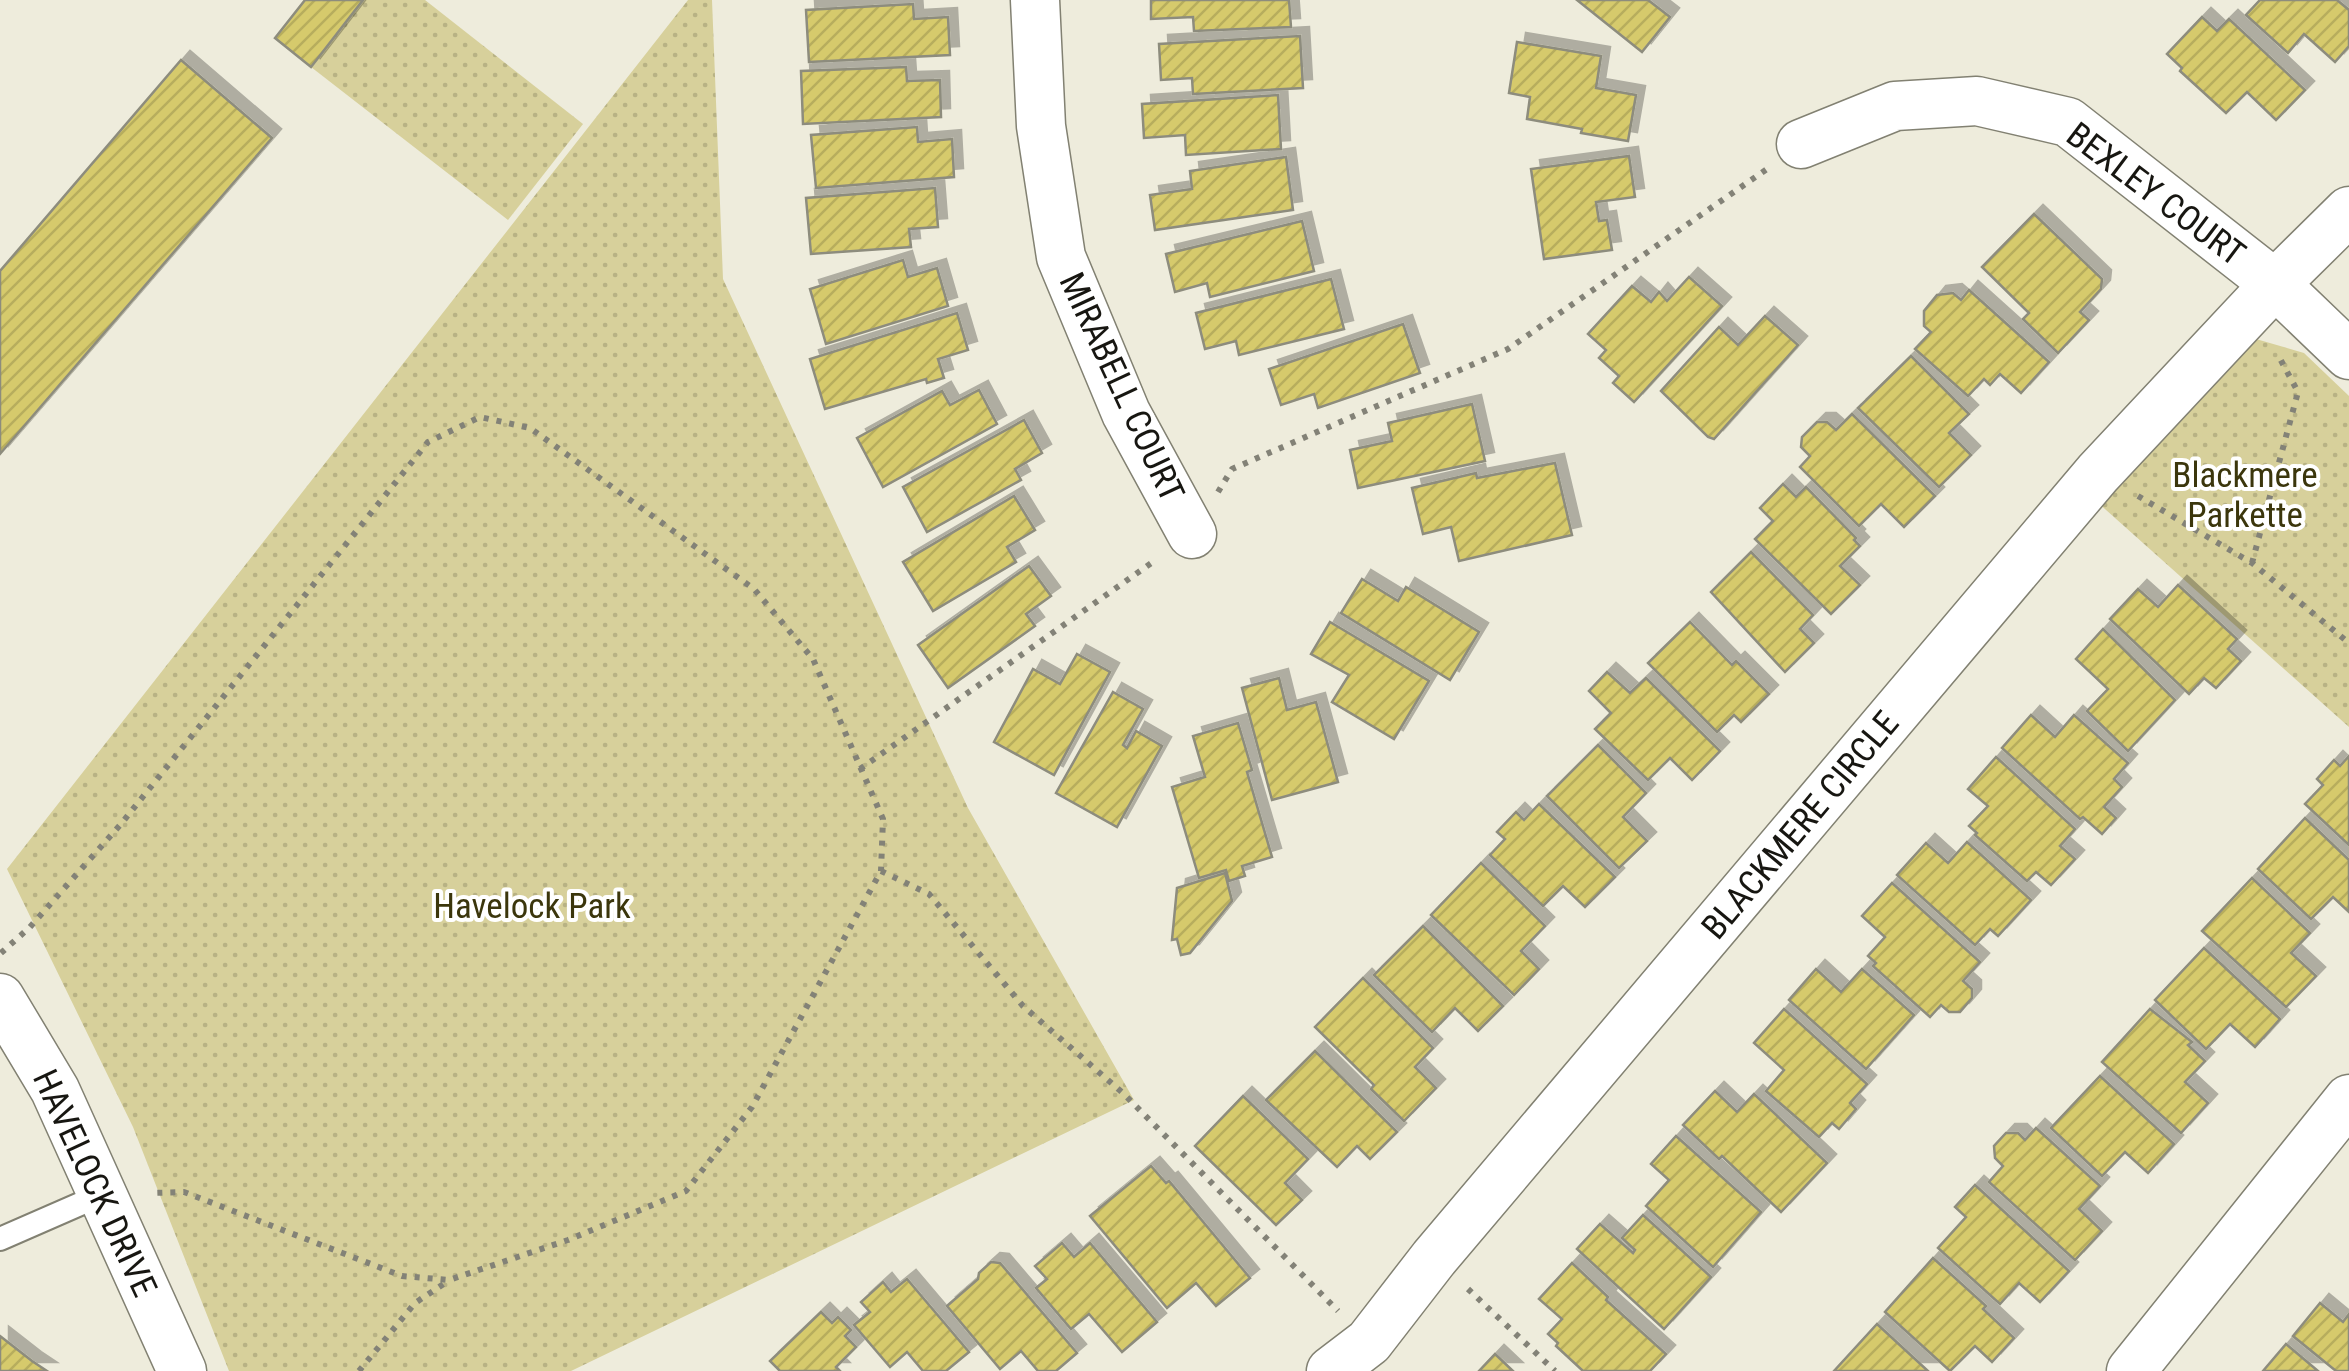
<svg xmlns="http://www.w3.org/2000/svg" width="2349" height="1371" viewBox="0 0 2349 1371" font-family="'Roboto Condensed',sans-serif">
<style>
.park{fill:url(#park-dots)}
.building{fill:url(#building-hatch);stroke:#8d8c7d;stroke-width:2.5;filter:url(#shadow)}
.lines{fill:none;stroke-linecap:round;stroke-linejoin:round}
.lane-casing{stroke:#828172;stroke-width:26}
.street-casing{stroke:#828172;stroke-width:51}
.path{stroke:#838277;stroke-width:6;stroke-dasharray:5 8;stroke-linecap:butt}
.lane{stroke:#fff;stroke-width:22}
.street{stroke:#fff;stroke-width:48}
.labels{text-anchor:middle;stroke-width:8;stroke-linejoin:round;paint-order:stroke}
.street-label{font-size:35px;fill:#171611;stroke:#fff}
.park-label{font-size:35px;fill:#3b360c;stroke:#fff}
</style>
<defs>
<pattern id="park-dots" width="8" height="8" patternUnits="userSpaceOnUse" patternTransform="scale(2.5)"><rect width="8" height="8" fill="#d7d09b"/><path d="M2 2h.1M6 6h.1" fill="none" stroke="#b8b284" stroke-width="1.8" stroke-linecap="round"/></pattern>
<pattern id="building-hatch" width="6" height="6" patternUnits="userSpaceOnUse" patternTransform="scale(2.5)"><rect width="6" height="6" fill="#d6ca6c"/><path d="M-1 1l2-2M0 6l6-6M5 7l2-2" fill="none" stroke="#b7ad5d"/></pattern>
<filter id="shadow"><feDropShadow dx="9" dy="-9" stdDeviation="0" flood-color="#0004"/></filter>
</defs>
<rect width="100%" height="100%" fill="#eeecdc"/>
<!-- park -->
<g class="park">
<polygon points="363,0 425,0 583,124 508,220 311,67"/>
<polygon points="688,0 712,0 723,279 968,808 1134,1100 571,1371 229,1371 133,1127 7,869"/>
<polygon points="2256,339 2304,353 2349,396 2349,727 2096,501"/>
</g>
<!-- building -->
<g class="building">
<polygon points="305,0 363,0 311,67 275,38"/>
<polygon points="1151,0 1289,0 1291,27 1194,31 1193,17 1151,19"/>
<polygon points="1577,0 1648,0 1670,17 1642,52"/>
<polygon points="2260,0 2337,0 2349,10 2349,46 2335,62 2304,34 2288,53 2246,15"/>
<polygon points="913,4 914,19 948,17 950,55 809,62 806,10"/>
<polygon points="2202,17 2217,31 2229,19 2305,90 2276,120 2247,92 2226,113 2180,71 2182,68 2167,54"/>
<polygon points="1300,36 1303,88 1193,94 1192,78 1161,80 1159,44"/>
<polygon points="1517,42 1601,56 1596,88 1636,95 1628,141 1581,133 1582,129 1527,119 1530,97 1509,93"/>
<polygon points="181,60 272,138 0,454 0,271"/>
<polygon points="906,67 907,81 940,80 941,117 803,124 801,71"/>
<polygon points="1278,95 1281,149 1186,155 1185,135 1144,138 1142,104"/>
<polygon points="917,127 918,142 952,139 954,177 816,188 811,135"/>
<polygon points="1629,156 1635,197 1596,202 1599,221 1607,220 1612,250 1544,259 1531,169"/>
<polygon points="1286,157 1293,210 1155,230 1150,195 1192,189 1190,171"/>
<polygon points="935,188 938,227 909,229 911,247 811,254 806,198"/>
<polygon points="2034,214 2102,279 2101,289 2080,312 2089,320 2058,353 2023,319 2029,313 1982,267"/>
<polygon points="1302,221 1314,271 1210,297 1207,283 1175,292 1166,254"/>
<polygon points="903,260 908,277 937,268 948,306 826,344 810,289"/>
<polygon points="1689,277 1722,306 1634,402 1613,383 1619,376 1599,358 1606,350 1588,334 1632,286 1651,302 1659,292 1667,301"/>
<polygon points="1331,279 1344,329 1239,355 1236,341 1205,349 1196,313"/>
<polygon points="1969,290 2049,362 2021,393 2000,374 1990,385 1984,379 1968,396 1915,349 1931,332 1924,326 1924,311 1937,295 1953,293 1961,300"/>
<polygon points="957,313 968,350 938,359 944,378 927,383 926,379 825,409 810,359"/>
<polygon points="1765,316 1798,345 1714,439 1708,437 1661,391 1719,327 1738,345"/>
<polygon points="1403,324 1420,373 1318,408 1314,394 1281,405 1269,369"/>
<polygon points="1911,356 1969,414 1949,433 1971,455 1939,487 1858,408"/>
<polygon points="979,390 997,424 883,487 857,438 942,391 950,405"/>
<polygon points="1472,404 1485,461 1358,488 1350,450 1392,441 1388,423"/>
<polygon points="1852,414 1935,496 1904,527 1881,504 1859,526 1800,467 1810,456 1801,447 1802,437 1817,422 1827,422 1836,430"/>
<polygon points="1024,420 1042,453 1015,469 1021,480 927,532 903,487"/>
<polygon points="1555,463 1572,535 1459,561 1451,527 1423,534 1412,488 1476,473 1477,478"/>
<polygon points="1783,484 1796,497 1806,487 1856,538 1854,540 1860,546 1840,566 1860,585 1831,614 1755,539 1773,521 1760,508"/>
<polygon points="1014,496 1035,530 1007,547 1016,562 933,611 903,562"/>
<polygon points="1751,552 1813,615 1800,629 1814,643 1785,672 1711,592"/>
<polygon points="1029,566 1051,596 1026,614 1035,626 948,688 918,645"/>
<polygon points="1362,579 1398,601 1406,587 1479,632 1450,680 1341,613"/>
<polygon points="2178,585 2237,639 2228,649 2241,661 2216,688 2204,678 2189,694 2110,619 2138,589 2158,607"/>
<polygon points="1330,622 1429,681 1394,739 1332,702 1349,675 1311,654"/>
<polygon points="1690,622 1732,665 1736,661 1769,694 1741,722 1734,715 1717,732 1648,663"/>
<polygon points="2103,629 2175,700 2128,751 2087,711 2108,689 2076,659"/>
<polygon points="1077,654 1110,672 1054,775 994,742 1033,669 1060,684"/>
<polygon points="1607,672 1630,693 1646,678 1720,751 1692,780 1670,758 1648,780 1595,729 1611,713 1589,691"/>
<polygon points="1279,678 1287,710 1316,702 1338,782 1272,800 1242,688"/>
<polygon points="1113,692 1143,709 1123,745 1127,748 1136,731 1162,746 1117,827 1056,793"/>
<polygon points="2031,715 2055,737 2074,715 2128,763 2114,779 2122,787 2104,807 2116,818 2102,834 2083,817 2080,819 2002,748"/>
<polygon points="1238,723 1252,770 1247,772 1272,857 1242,866 1245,876 1229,881 1226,870 1199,878 1172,787 1205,777 1193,736"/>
<polygon points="1598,745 1646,793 1623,817 1647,841 1619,868 1547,796"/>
<polygon points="2349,756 2349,845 2305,804 2323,785 2317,779 2334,760 2340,766"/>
<polygon points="1996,757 2075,829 2060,846 2075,859 2051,885 2036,872 2027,881 1975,835 1977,833 1969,826 1988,806 1968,789"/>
<polygon points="1539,804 1615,877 1585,907 1563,886 1543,906 1490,855 1505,839 1497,832 1516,812 1524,820"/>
<polygon points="2305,818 2349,860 2349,912 2333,897 2311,919 2258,869"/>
<polygon points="1967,842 2031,900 1998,936 1990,929 1975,945 1897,875 1926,843 1948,863"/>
<polygon points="1481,863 1545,926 1521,951 1539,969 1514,995 1431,915"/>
<polygon points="1225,873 1232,901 1190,953 1181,955 1177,939 1172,940 1177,888"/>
<polygon points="2252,878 2310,933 2291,953 2316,976 2286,1007 2202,931"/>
<polygon points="1892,883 1980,962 1963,981 1972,989 1972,998 1960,1012 1949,1012 1941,1005 1930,1017 1873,966 1876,963 1868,956 1885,937 1862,916"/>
<polygon points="1423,926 1503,1006 1478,1031 1455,1008 1432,1032 1374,975"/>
<polygon points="2204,948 2280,1019 2255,1047 2230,1024 2206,1049 2155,1000"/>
<polygon points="1816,969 1841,992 1862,969 1914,1015 1866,1069 1789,1000"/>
<polygon points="1363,978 1433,1048 1415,1067 1436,1088 1404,1121 1371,1089 1374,1085 1315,1027"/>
<polygon points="1784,1009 1867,1084 1850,1103 1856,1109 1839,1129 1832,1123 1819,1137 1766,1091 1784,1070 1754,1043"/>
<polygon points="2150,1009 2192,1042 2188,1045 2205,1061 2185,1082 2208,1103 2181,1133 2102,1062"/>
<polygon points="1315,1051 1397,1132 1370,1159 1357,1146 1337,1167 1266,1100"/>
<polygon points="2100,1076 2174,1144 2148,1173 2125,1152 2102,1176 2051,1128"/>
<polygon points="1715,1091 1737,1112 1754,1094 1827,1163 1781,1212 1722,1156 1719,1159 1683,1125"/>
<polygon points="1243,1096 1308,1159 1285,1183 1302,1200 1276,1225 1195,1146"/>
<polygon points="2036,1128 2100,1186 2079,1209 2102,1231 2075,1260 1989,1182 2003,1166 1995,1158 1994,1146 2006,1133 2018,1133 2025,1140"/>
<polygon points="1676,1136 1761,1212 1713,1267 1646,1206 1669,1180 1651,1164"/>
<polygon points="1151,1166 1166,1183 1169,1181 1250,1278 1216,1306 1196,1283 1167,1308 1090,1216"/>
<polygon points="1975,1185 2069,1271 2040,1302 2019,1283 2000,1304 1938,1248 1966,1217 1955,1207"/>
<polygon points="1643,1215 1711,1277 1664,1329 1577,1249 1600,1224 1633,1253 1635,1250 1622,1238"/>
<polygon points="1062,1243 1074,1257 1090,1243 1157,1322 1122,1352 1089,1314 1071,1329 1036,1288 1047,1279 1035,1266"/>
<polygon points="1933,1258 1986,1306 1983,1309 2014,1338 1992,1362 1975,1346 1950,1371 1885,1312"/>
<polygon points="991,1262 1000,1263 1077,1353 1056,1371 1038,1371 1021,1351 1000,1369 947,1306 978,1279 979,1273"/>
<polygon points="1572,1263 1608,1297 1606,1300 1666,1354 1650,1371 1583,1371 1556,1346 1558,1343 1548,1334 1562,1319 1539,1299"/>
<polygon points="907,1279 969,1352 946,1371 923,1371 907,1352 890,1367 854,1325 870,1312 861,1302 883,1282 891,1292"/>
<polygon points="2320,1303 2343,1322 2349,1314 2349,1371 2336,1371 2293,1336"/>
<polygon points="821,1312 832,1323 838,1317 851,1330 845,1336 856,1347 836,1367 840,1371 780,1371 770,1361"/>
<polygon points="1877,1324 1928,1371 1834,1371"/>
<polygon points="0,1336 32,1361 47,1371 0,1371"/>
<polygon points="2286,1344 2318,1371 2263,1371"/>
<polygon points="1495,1354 1513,1371 1479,1371"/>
</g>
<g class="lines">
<!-- lane casing -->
<g class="lane-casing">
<polyline id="lane" points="0,1239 103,1194"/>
</g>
<!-- street casing -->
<g class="street-casing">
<g id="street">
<polyline points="1035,0 1041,126 1061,257 1126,413 1192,534"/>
<polyline points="1801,144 1895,106 1977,101 2068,122 2275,284 2349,355"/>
<polyline points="0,998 55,1090 182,1371"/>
<polyline points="1331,1371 1369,1342 1434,1258 2098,473 2275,284 2349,211"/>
<polyline points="2131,1371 2349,1099"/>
</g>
</g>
<!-- path -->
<g class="path">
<polyline points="1218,492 1232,469 1508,349 1767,169"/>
<polyline points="2138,496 2252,563 2349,643"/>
<polyline points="2252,563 2298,392 2278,355"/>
<polyline points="860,769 1157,559"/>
<polyline points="881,871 929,894 1023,1006 1124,1094 1338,1311"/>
<polyline points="1,953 30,927 121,824 428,442 480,417 530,428 754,589 813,659 883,819 881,871 752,1107 686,1191 568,1240 449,1280 402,1276 184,1192 150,1193"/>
<polyline points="1468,1289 1555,1371"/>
<polyline points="359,1371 415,1303 448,1281"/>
</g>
<!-- lane -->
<use href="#lane" class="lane"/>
<!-- street -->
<use href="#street" class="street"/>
</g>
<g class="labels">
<!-- street labels -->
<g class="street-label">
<text transform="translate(2156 194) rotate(37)" y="12">BEXLEY COURT</text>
<text transform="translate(1122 387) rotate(65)" y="12">MIRABELL COURT</text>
<text transform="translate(1800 825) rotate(-50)" y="12">BLACKMERE CIRCLE</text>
<text transform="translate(95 1183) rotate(65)" y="12">HAVELOCK DRIVE</text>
</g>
<!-- park labels -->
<g class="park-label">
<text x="2245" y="487">Blackmere<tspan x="2245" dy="40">Parkette</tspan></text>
<text x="532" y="918">Havelock Park</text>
</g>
</g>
</svg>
